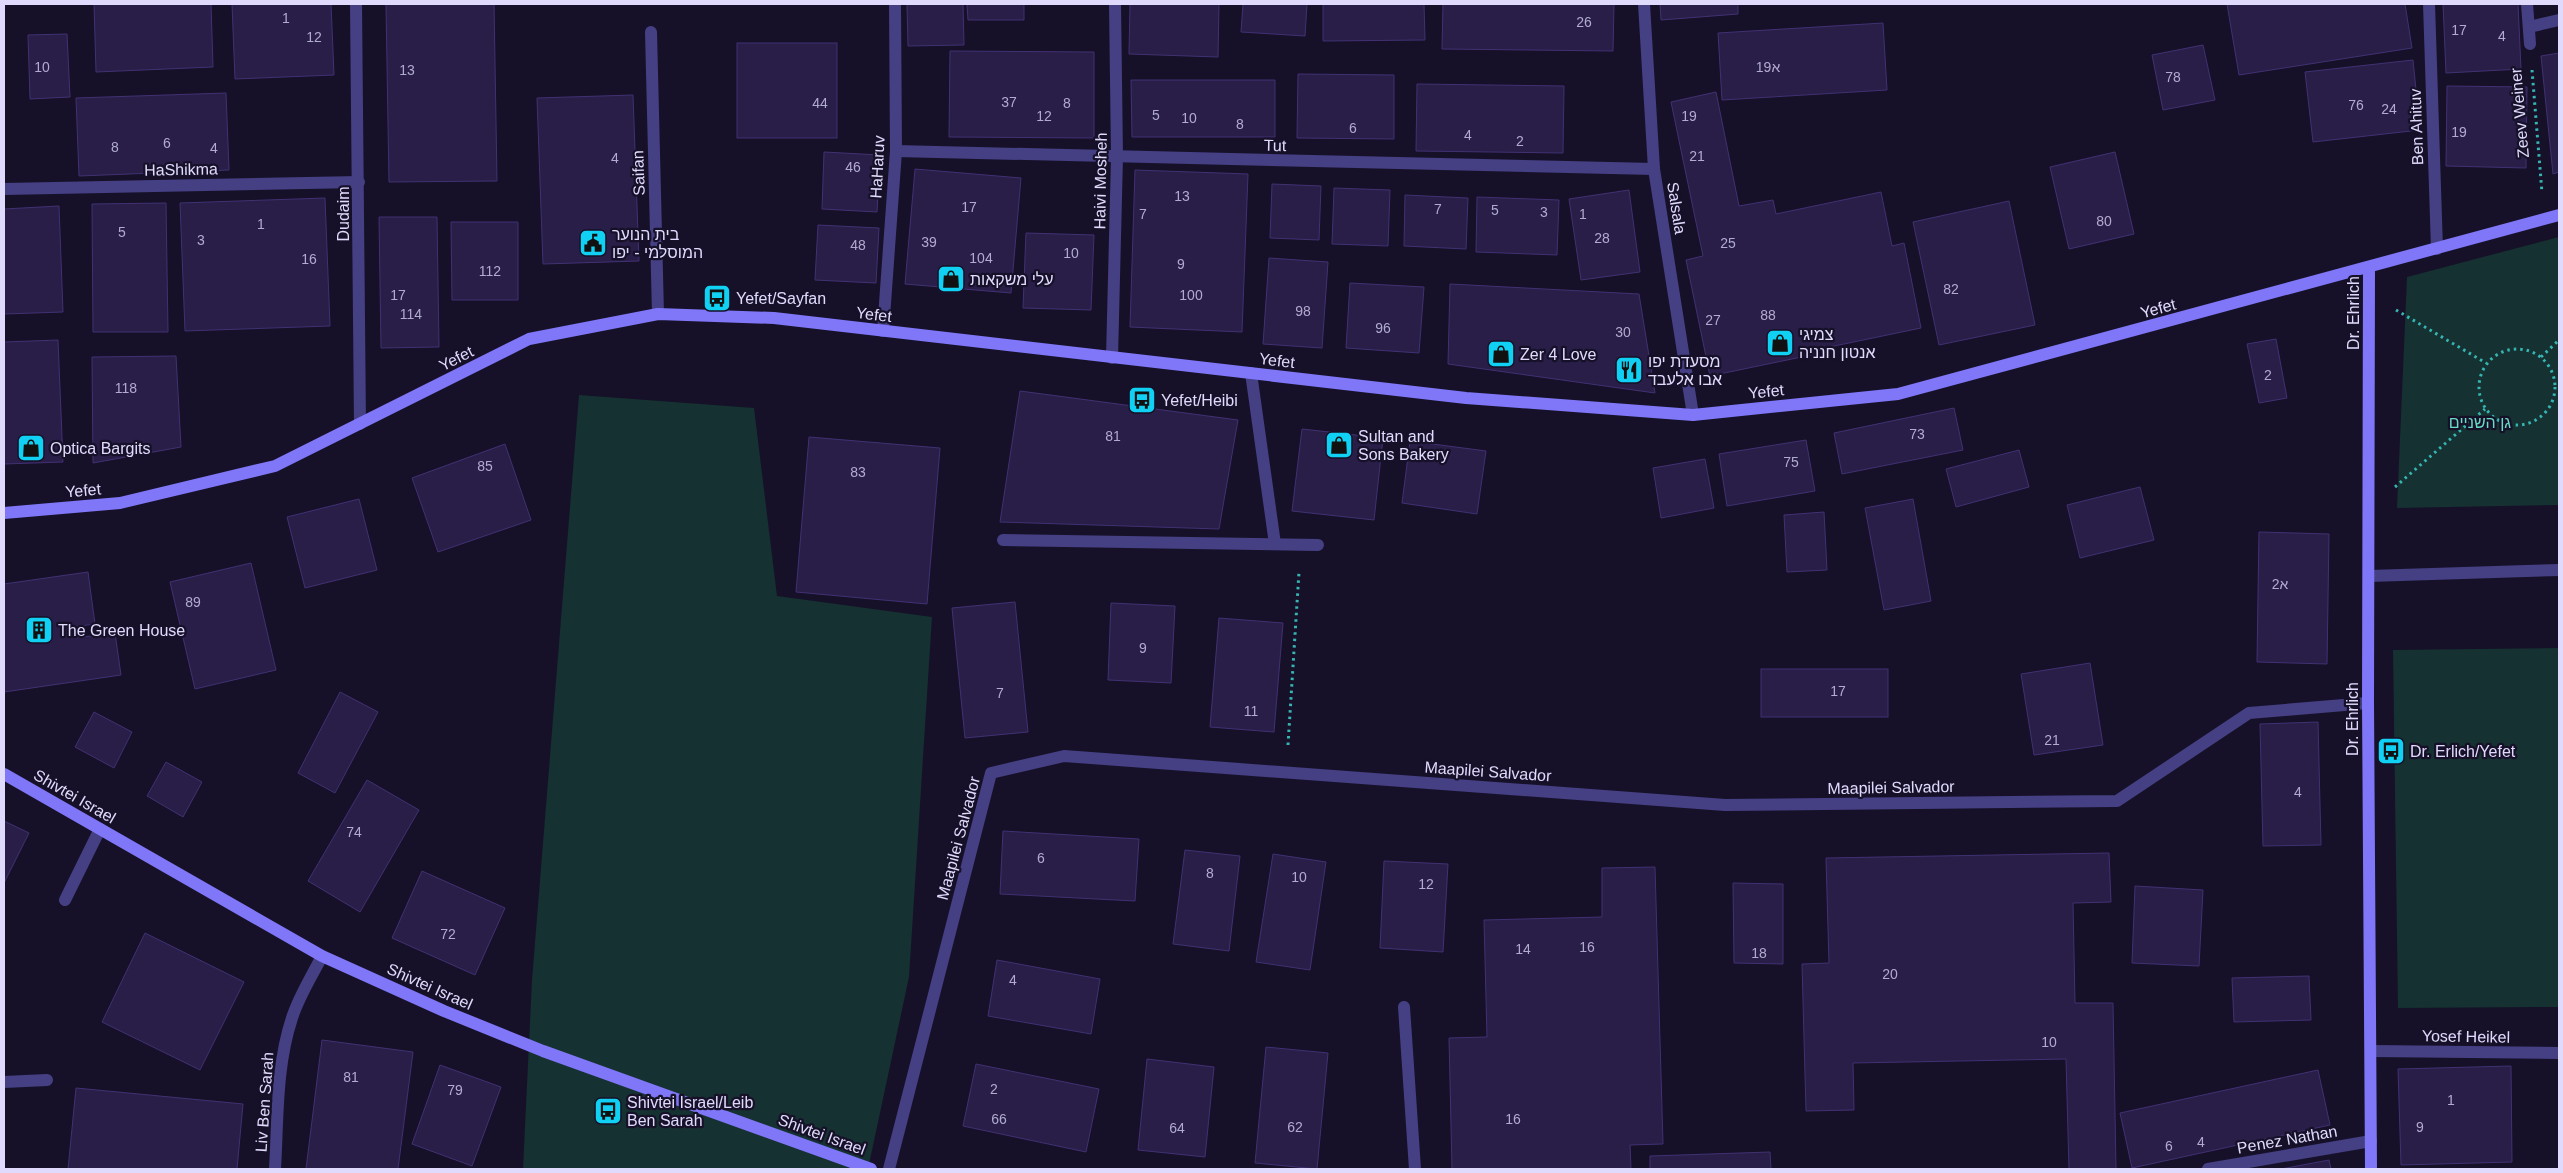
<svg xmlns="http://www.w3.org/2000/svg" width="2563" height="1173" viewBox="0 0 2563 1173" font-family="Helvetica,Heebo,sans-serif">
<style>
.green{fill:#153131}
.building{fill:#291e48;stroke:#413173}
.lines{fill:none;stroke-linecap:round;stroke-linejoin:round}
.path{stroke:#36b5b3;stroke-width:3;stroke-dasharray:2.5 4;stroke-linecap:butt}
.lane{stroke:#453f84;stroke-width:12}
.street{stroke:#453f84;stroke-width:12}
.secondary{stroke:#7f76f8;stroke-width:12}
.labels{text-anchor:middle;stroke-width:4.5;stroke-linejoin:round;paint-order:stroke}
.number-label{font-size:14px;fill:#b2abd0}
.street-label{font-size:16px;fill:#e0dafd;stroke:#161128}
.poi-label{font-size:16px;fill:#e0dafd;stroke:#161128;text-anchor:start}
.park-label{font-size:16px;fill:#68dbc4;stroke:#161128}
</style>
<rect width="100%" height="100%" fill="#161128"/>
<!-- green -->
<g class="green">
<polygon points="2559,237 2559,505 2397,508 2407,277"/>
<polygon points="579,395 754,408 777,596 932,617 909,977 868,1169 523,1169 532,980"/>
<polygon points="2559,648 2559,1007 2398,1008 2393,650"/>
</g>
<!-- building -->
<g class="building">
<polygon points="94,4 211,4 213,67 96,72"/>
<polygon points="232,4 331,4 334,75 235,79"/>
<polygon points="386,4 494,4 497,181 389,182"/>
<polygon points="907,4 963,4 964,45 908,46"/>
<polygon points="967,4 1024,4 1024,20 968,20"/>
<polygon points="1130,4 1219,4 1218,57 1129,54"/>
<polygon points="1243,4 1307,4 1305,36 1241,32"/>
<polygon points="1323,4 1424,4 1425,40 1323,41"/>
<polygon points="1443,4 1614,4 1613,51 1442,49"/>
<polygon points="1660,4 1738,4 1738,14 1661,20"/>
<polygon points="2227,4 2405,4 2412,48 2239,75"/>
<polygon points="2443,4 2518,4 2521,69 2446,73"/>
<polygon points="1883,23 1887,90 1722,100 1718,33"/>
<polygon points="67,34 70,97 30,99 28,35"/>
<rect x="737" y="43" width="100" height="95"/>
<polygon points="2203,45 2215,100 2163,110 2152,55"/>
<polygon points="950,51 1094,52 1094,138 949,137"/>
<polygon points="2559,53 2559,172 2553,174 2541,56"/>
<polygon points="2413,60 2420,130 2313,142 2305,72"/>
<polygon points="1298,74 1394,75 1394,139 1297,138"/>
<polygon points="1131,80 1275,80 1275,137 1132,137"/>
<polygon points="1417,84 1564,86 1563,153 1416,151"/>
<polygon points="2447,86 2527,87 2526,168 2446,166"/>
<polygon points="1716,92 1739,206 1773,200 1776,214 1881,192 1892,246 1904,243 1921,328 1815,350 1816,354 1710,376 1686,260 1703,256 1671,102"/>
<polygon points="226,93 229,170 79,176 76,98"/>
<polygon points="633,95 639,261 543,264 537,98"/>
<polygon points="824,152 880,155 877,212 822,209"/>
<polygon points="2115,152 2134,234 2069,249 2050,167"/>
<polygon points="915,169 1021,178 1011,293 905,284"/>
<polygon points="1135,170 1248,174 1242,332 1130,327"/>
<polygon points="1272,184 1321,186 1319,240 1270,238"/>
<polygon points="1334,188 1390,190 1388,246 1332,244"/>
<polygon points="1629,190 1640,272 1581,280 1569,199"/>
<polygon points="1405,195 1468,198 1466,249 1404,246"/>
<polygon points="1477,197 1559,200 1557,255 1476,252"/>
<polygon points="325,198 330,326 185,331 180,203"/>
<polygon points="2009,201 2035,325 1939,345 1913,222"/>
<polygon points="166,203 168,332 93,332 92,204"/>
<polygon points="59,206 63,312 4,314 4,209"/>
<polygon points="379,217 437,217 439,347 381,348"/>
<polygon points="451,222 518,222 518,300 452,300"/>
<polygon points="818,225 879,228 876,283 815,280"/>
<polygon points="1026,233 1094,235 1091,310 1023,308"/>
<polygon points="1269,258 1328,262 1322,348 1263,344"/>
<polygon points="1350,283 1424,287 1419,353 1346,348"/>
<polygon points="1450,284 1639,294 1655,393 1448,364"/>
<polygon points="2276,339 2287,398 2259,403 2247,344"/>
<polygon points="58,340 63,462 4,464 4,342"/>
<polygon points="176,356 181,447 93,463 92,357"/>
<polygon points="1020,391 1238,420 1219,529 1000,522"/>
<polygon points="1954,408 1963,450 1842,474 1834,433"/>
<polygon points="1302,429 1383,438 1374,520 1292,511"/>
<polygon points="809,437 940,448 927,604 796,592"/>
<polygon points="1806,440 1815,491 1727,506 1719,454"/>
<polygon points="1410,441 1486,451 1477,514 1402,503"/>
<polygon points="505,444 531,520 438,552 412,478"/>
<polygon points="2019,450 2029,487 1956,507 1946,469"/>
<polygon points="1705,459 1714,508 1661,518 1653,468"/>
<polygon points="2140,487 2154,540 2080,558 2067,505"/>
<polygon points="359,499 377,570 305,588 287,517"/>
<polygon points="1913,499 1931,601 1884,610 1865,508"/>
<polygon points="1824,512 1827,570 1787,572 1784,515"/>
<polygon points="2259,532 2329,534 2327,664 2257,662"/>
<polygon points="251,563 276,670 195,689 170,582"/>
<polygon points="88,572 95,624 73,627 75,638 115,633 121,675 4,692 4,584"/>
<polygon points="1015,602 1028,732 965,738 952,608"/>
<polygon points="1111,603 1175,606 1171,683 1108,680"/>
<polygon points="1219,618 1283,623 1274,732 1210,727"/>
<polygon points="2090,663 2103,745 2034,755 2021,674"/>
<rect x="1761" y="669" width="127" height="48"/>
<polygon points="340,692 378,712 335,793 298,773"/>
<polygon points="94,712 132,732 114,768 75,747"/>
<polygon points="2318,722 2321,845 2263,846 2260,724"/>
<polygon points="166,762 202,782 183,817 147,796"/>
<polygon points="367,780 419,810 360,912 308,881"/>
<polygon points="4,821 29,833 4,883"/>
<polygon points="1003,831 1139,839 1135,901 1000,894"/>
<polygon points="1185,850 1240,856 1229,951 1173,944"/>
<polygon points="2109,853 2111,902 2073,903 2075,1003 2113,1003 2116,1169 2069,1169 2066,1059 1853,1063 1854,1110 1806,1111 1802,964 1829,963 1826,858"/>
<polygon points="1273,854 1326,862 1310,970 1256,962"/>
<polygon points="1384,861 1448,864 1443,952 1380,948"/>
<polygon points="1655,867 1663,1144 1630,1145 1631,1169 1452,1169 1449,1038 1487,1037 1484,920 1602,917 1602,868"/>
<polygon points="422,871 505,908 475,975 392,938"/>
<polygon points="1733,883 1783,884 1783,964 1734,963"/>
<polygon points="2135,886 2203,890 2199,966 2132,963"/>
<polygon points="145,933 244,982 200,1070 102,1022"/>
<polygon points="997,960 1100,979 1091,1034 988,1016"/>
<polygon points="2309,976 2311,1020 2234,1022 2232,978"/>
<polygon points="322,1040 413,1052 398,1169 306,1169"/>
<polygon points="1266,1047 1328,1053 1317,1169 1255,1163"/>
<polygon points="1147,1059 1214,1067 1205,1157 1138,1150"/>
<polygon points="976,1064 1099,1089 1086,1152 963,1126"/>
<polygon points="440,1065 501,1087 472,1166 412,1144"/>
<polygon points="2511,1066 2512,1162 2401,1165 2398,1069"/>
<polygon points="2318,1070 2330,1125 2132,1168 2120,1113"/>
<polygon points="76,1088 243,1104 237,1169 68,1169"/>
<polygon points="1770,1152 1771,1169 1650,1169 1650,1156"/>
<polygon points="2329,1160 2331,1169 2281,1169"/>
</g>
<g class="lines">
<!-- path -->
<g class="path">
<polyline points="2532,70 2542,193"/>
<polyline points="2396,310 2486,363"/>
<circle cx="2517" cy="387" r="38"/>
<polyline points="2541,357 2559,340"/>
<polyline points="2395,487 2485,409"/>
<polyline points="1288,745 1299,572"/>
</g>
<!-- lane -->
<g class="lane">
<polyline points="1251,373 1275,544"/>
<polyline points="1003,540 1318,545"/>
<polyline points="65,900 100,829"/>
<polyline points="1404,1007 1415,1169"/>
<polyline points="4,1082 47,1080"/>
</g>
<!-- street -->
<g class="street">
<polyline points="356,4 360,424"/>
<polyline points="1644,4 1654,169 1693,415"/>
<polyline points="2429,4 2437,249"/>
<polyline points="2527,4 2530,44"/>
<polyline points="2529,27 2559,20"/>
<polyline points="651,32 658,314"/>
<polyline points="896,151 1654,169"/>
<polyline points="4,189 359,182"/>
<polyline points="883,331 896,151 895,4"/>
<polyline points="1112,358 1117,157 1115,4"/>
<polyline points="2369,576 2559,570"/>
<polyline points="2371,1051 2559,1053"/>
<path d="M 275,1169 C 278,1119 276,1066 292,1018 C 299,996 312,976 322,956"/>
<polyline points="889,1169 991,773 1064,756 1725,805 2117,801 2249,713 2368,703"/>
<polyline points="2208,1169 2371,1141"/>
</g>
<!-- secondary -->
<g class="secondary">
<polyline points="2369,268 2368,703 2371,1169"/>
<polyline points="4,513 120,503 275,466 529,339 658,314 774,318 1466,398 1693,415 1898,394 2559,215"/>
<polyline points="4,774 322,956 444,1011 543,1051 871,1169"/>
</g>
</g>
<!-- icons -->
<defs>
<g id="civic-square" transform="scale(1.4375)"><rect x="-9" y="-9" width="18" height="18" rx="4" fill="#10d1f3" stroke="#161128"/><path d="M-.6-6.5H3V-4.5H.6V-3L4-1V1h2V6H-6V1h2V-1L-.6-3ZM-1.2 2.5V6h2.4V2.5Z" fill="#111"/></g>
<g id="shop-square" transform="scale(1.4375)"><rect x="-9" y="-9" width="18" height="18" rx="4" fill="#10d1f3" stroke="#161128"/><path d="M-5-2.5h2.3a2.7 3.5 0 0 1 5.4 0H5L5.5 6h-11ZM-1.5-2.5h3a1.5 2.3 0 0 0-3 0Z" fill="#111"/></g>
<g id="bus-square" transform="scale(1.4375)"><rect x="-9" y="-9" width="18" height="18" rx="4" fill="#10d1f3" stroke="#161128"/><path d="M-5-6H5V4H4V6H2V4H-2V6H-4V4H-5ZM-3.5-4V0h7V-4ZM-3.5 1.2v1.5H-2V1.2ZM2 1.2v1.5H3.5V1.2Z" fill="#111"/></g>
<g id="restaurant-square" transform="scale(1.4375)"><rect x="-9" y="-9" width="18" height="18" rx="4" fill="#10d1f3" stroke="#161128"/><path d="M-5-6h1v4h1v-4h1v4h1v-4h1v5L-1.5 .5V6h-2V.5L-5-1ZM5-6V6H3V1.5H1.5Q1.5-4 5-6Z" fill="#111"/></g>
<g id="building-square" transform="scale(1.4375)"><rect x="-9" y="-9" width="18" height="18" rx="4" fill="#10d1f3" stroke="#161128"/><path d="M-4-6H4V6H1V3H-1V6H-4ZM-2.5-4.3h1.7v1.8h-1.7ZM.8-4.3h1.7v1.8H.8ZM-2.5-1h1.7V.8h-1.7ZM.8-1h1.7V.8H.8Z" fill="#111"/></g>
</defs>
<g fill-rule="evenodd">
<use href="#civic-square" x="593" y="243"/>
<use href="#shop-square" x="951" y="279"/>
<use href="#bus-square" x="717" y="298"/>
<use href="#shop-square" x="1780" y="343"/>
<use href="#shop-square" x="1501" y="354"/>
<use href="#restaurant-square" x="1629" y="370"/>
<use href="#bus-square" x="1142" y="400"/>
<use href="#shop-square" x="1339" y="445"/>
<use href="#shop-square" x="31" y="448"/>
<use href="#building-square" x="39" y="630"/>
<use href="#bus-square" x="2391" y="751"/>
<use href="#bus-square" x="608" y="1111"/>
</g>
<g class="labels">
<!-- number labels -->
<g class="number-label">
<text x="286" y="23">1</text>
<text x="1584" y="27">26</text>
<text x="2459" y="35">17</text>
<text x="2502" y="41">4</text>
<text x="314" y="42">12</text>
<text x="42" y="72">10</text>
<text x="1768" y="72">19א</text>
<text x="407" y="75">13</text>
<text x="2173" y="82">78</text>
<text x="1009" y="107">37</text>
<text x="820" y="108">44</text>
<text x="1067" y="108">8</text>
<text x="2356" y="110">76</text>
<text x="2389" y="114">24</text>
<text x="1156" y="120">5</text>
<text x="1044" y="121">12</text>
<text x="1689" y="121">19</text>
<text x="1189" y="123">10</text>
<text x="1240" y="129">8</text>
<text x="1353" y="133">6</text>
<text x="2459" y="137">19</text>
<text x="1468" y="140">4</text>
<text x="1520" y="146">2</text>
<text x="167" y="148">6</text>
<text x="115" y="152">8</text>
<text x="214" y="153">4</text>
<text x="1697" y="161">21</text>
<text x="615" y="163">4</text>
<text x="853" y="172">46</text>
<text x="1182" y="201">13</text>
<text x="969" y="212">17</text>
<text x="1438" y="214">7</text>
<text x="1495" y="215">5</text>
<text x="1544" y="217">3</text>
<text x="1143" y="219">7</text>
<text x="1583" y="219">1</text>
<text x="2104" y="226">80</text>
<text x="261" y="229">1</text>
<text x="122" y="237">5</text>
<text x="1602" y="243">28</text>
<text x="201" y="245">3</text>
<text x="929" y="247">39</text>
<text x="1728" y="248">25</text>
<text x="858" y="250">48</text>
<text x="1071" y="258">10</text>
<text x="981" y="263">104</text>
<text x="309" y="264">16</text>
<text x="1181" y="269">9</text>
<text x="490" y="276">112</text>
<text x="1951" y="294">82</text>
<text x="398" y="300">17</text>
<text x="1191" y="300">100</text>
<text x="1303" y="316">98</text>
<text x="411" y="319">114</text>
<text x="1768" y="320">88</text>
<text x="1713" y="325">27</text>
<text x="1383" y="333">96</text>
<text x="1623" y="337">30</text>
<text x="2268" y="380">2</text>
<text x="126" y="393">118</text>
<text x="1917" y="439">73</text>
<text x="1113" y="441">81</text>
<text x="1791" y="467">75</text>
<text x="485" y="471">85</text>
<text x="858" y="477">83</text>
<text x="2280" y="589">2א</text>
<text x="193" y="607">89</text>
<text x="1143" y="653">9</text>
<text x="1838" y="696">17</text>
<text x="1000" y="698">7</text>
<text x="1251" y="716">11</text>
<text x="2052" y="745">21</text>
<text x="2298" y="797">4</text>
<text x="354" y="837">74</text>
<text x="1041" y="863">6</text>
<text x="1210" y="878">8</text>
<text x="1299" y="882">10</text>
<text x="1426" y="889">12</text>
<text x="448" y="939">72</text>
<text x="1587" y="952">16</text>
<text x="1523" y="954">14</text>
<text x="1759" y="958">18</text>
<text x="1890" y="979">20</text>
<text x="1013" y="985">4</text>
<text x="2049" y="1047">10</text>
<text x="351" y="1082">81</text>
<text x="994" y="1094">2</text>
<text x="455" y="1095">79</text>
<text x="2451" y="1105">1</text>
<text x="999" y="1124">66</text>
<text x="1513" y="1124">16</text>
<text x="1295" y="1132">62</text>
<text x="2420" y="1132">9</text>
<text x="1177" y="1133">64</text>
<text x="2201" y="1147">4</text>
<text x="2169" y="1151">6</text>
</g>
<!-- street labels -->
<g class="street-label">
<text transform="translate(2519 113) rotate(-95)" y="6">Zeev Weiner</text>
<text transform="translate(2416 127) rotate(-92)" y="6">Ben Ahituv</text>
<text transform="translate(1275 145) rotate(1)" y="6">Tut</text>
<text transform="translate(877 167) rotate(-87)" y="6">HaHaruv</text>
<text transform="translate(181 169) rotate(-1)" y="6">HaShikma</text>
<text transform="translate(638 173) rotate(-92)" y="6">Saifan</text>
<text transform="translate(1100 181) rotate(-89)" y="6">Haivi Mosheh</text>
<text transform="translate(1677 208) rotate(81)" y="6">Salsala</text>
<text transform="translate(343 214) rotate(-90)" y="6">Dudaim</text>
<text transform="translate(2158 308) rotate(-15)" y="6">Yefet</text>
<text transform="translate(2353 313) rotate(-90)" y="6">Dr. Ehrlich</text>
<text transform="translate(874 314) rotate(7)" y="6">Yefet</text>
<text transform="translate(456 358) rotate(-27)" y="6">Yefet</text>
<text transform="translate(1277 360) rotate(7)" y="6">Yefet</text>
<text transform="translate(1766 391) rotate(-6)" y="6">Yefet</text>
<text transform="translate(83 490) rotate(-5)" y="6">Yefet</text>
<text transform="translate(2352 719) rotate(-90)" y="6">Dr. Ehrlich</text>
<text transform="translate(1488 771) rotate(4)" y="6">Maapilei Salvador</text>
<text transform="translate(1891 787) rotate(-1)" y="6">Maapilei Salvador</text>
<text transform="translate(75 796) rotate(30)" y="6">Shivtei Israel</text>
<text transform="translate(958 838) rotate(-75)" y="6">Maapilei Salvador</text>
<text transform="translate(430 986) rotate(24)" y="6">Shivtei Israel</text>
<text transform="translate(2466 1036) rotate(1)" y="6">Yosef Heikel</text>
<text transform="translate(264 1102) rotate(-86)" y="6">Liv Ben Sarah</text>
<text transform="translate(822 1134) rotate(20)" y="6">Shivtei Israel</text>
<text transform="translate(2287 1139) rotate(-10)" y="6">Penez Nathan</text>
</g>
<!-- poi labels -->
<g class="poi-label">
<text x="612" y="240">בית הנוער<tspan x="612" dy="18">המוסלמי - יפו</tspan></text>
<text x="970" y="285">עלי משקאות</text>
<text x="736" y="304">Yefet/Sayfan</text>
<text x="1799" y="340">צמיגי<tspan x="1799" dy="18">אנטון חנניה</tspan></text>
<text x="1520" y="360">Zer 4 Love</text>
<text x="1648" y="367">מסעדת יפו<tspan x="1648" dy="18">אבו אלעבד</tspan></text>
<text x="1161" y="406">Yefet/Heibi</text>
<text x="1358" y="442">Sultan and<tspan x="1358" dy="18">Sons Bakery</tspan></text>
<text x="50" y="454">Optica Bargits</text>
<text x="58" y="636">The Green House</text>
<text x="2410" y="757">Dr. Erlich/Yefet</text>
<text x="627" y="1108">Shivtei Israel/Leib<tspan x="627" dy="18">Ben Sarah</tspan></text>
</g>
<!-- park labels -->
<g class="park-label">
<text x="2480" y="428">גן השניים</text>
</g>
</g>
<!-- border -->
<rect width="2563" height="1173" fill="none" stroke="#e0dafd" stroke-width="10"/>
</svg>
